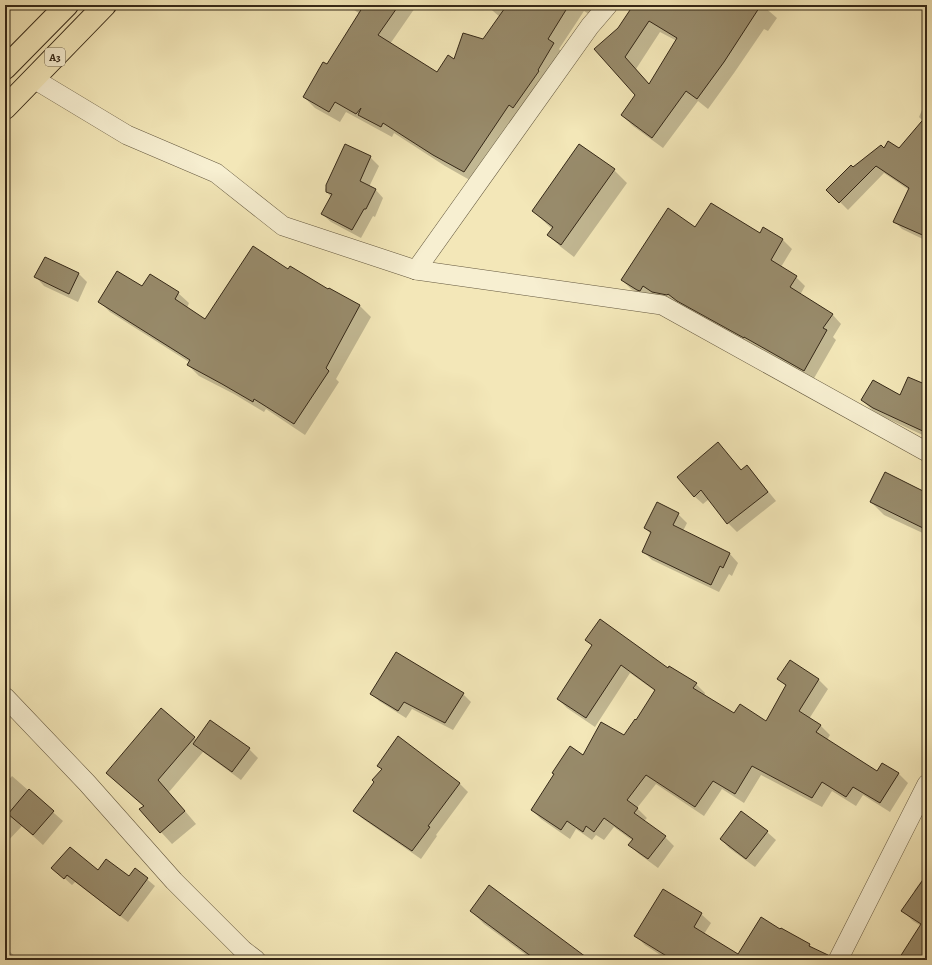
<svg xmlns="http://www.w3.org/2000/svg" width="932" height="965" viewBox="0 0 932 965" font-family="Alegreya,serif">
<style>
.shadow{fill:#0003;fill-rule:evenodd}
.building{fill:#988b6b;stroke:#352817;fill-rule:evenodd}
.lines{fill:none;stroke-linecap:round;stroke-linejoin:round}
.street-casing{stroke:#64583f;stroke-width:20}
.highway-casing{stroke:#352817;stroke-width:24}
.street{stroke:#f7efd1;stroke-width:19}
.highway{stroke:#f3e7b8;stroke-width:22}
.labels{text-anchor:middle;stroke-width:3;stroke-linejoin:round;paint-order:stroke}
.shield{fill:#f7efd1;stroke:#6f644f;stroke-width:1}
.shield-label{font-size:11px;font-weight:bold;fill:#352817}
</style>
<rect width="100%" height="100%" fill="#f3e7b8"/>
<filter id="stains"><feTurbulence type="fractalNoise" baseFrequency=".005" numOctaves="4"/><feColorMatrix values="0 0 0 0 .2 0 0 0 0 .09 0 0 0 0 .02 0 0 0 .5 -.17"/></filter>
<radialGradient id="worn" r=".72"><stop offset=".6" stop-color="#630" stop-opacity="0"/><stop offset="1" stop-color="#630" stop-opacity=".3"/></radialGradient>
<!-- shadow -->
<g class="shadow">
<polygon points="347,5 417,5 390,44 437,73 484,40 500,17 486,5 610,5 600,21 584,11 559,49 565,55 475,183 445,166 394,133 392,137 346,112 340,122 315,108 304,97 327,66 360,14"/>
<path d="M 627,5 L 762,5 L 777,18 L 768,31 L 764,29 L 734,73 L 708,109 L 698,101 L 663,148 L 633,126 L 622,115 L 636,95 L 596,49 L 619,29 L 632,8 ZM 660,32 L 677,41 L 650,85 L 636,69 Z"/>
<polygon points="925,103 927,104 927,241 902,229 894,221 909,190 884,173 848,210 828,190 853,168 884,149 900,149 923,121 919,117"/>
<polygon points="345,146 370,157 379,166 369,187 375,189 383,198 375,217 373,216 361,238 331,222 322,214 331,197 325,190"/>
<polygon points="614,170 627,183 574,257 561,247 548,235 552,229 533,211"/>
<polygon points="695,228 760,234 764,228 783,240 792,249 781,267 796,277 805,286 800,295 832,314 841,324 833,337 836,340 813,380 687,310 678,302 676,304 647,299 631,289 622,280"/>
<polygon points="45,258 79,274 87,282 78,302 44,286 36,277"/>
<polygon points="288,270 329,291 330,289 360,306 371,317 336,379 339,382 305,435 266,409 264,412 234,394 199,376 188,365 189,362 110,312 99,301 142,288 178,293 189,303 187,308 206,320"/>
<polygon points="927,387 927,437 884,417 872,410 862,400 900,397"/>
<polygon points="718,444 742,470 747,466 755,475 776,501 737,532 728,523 709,499 703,504 694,496"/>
<polygon points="927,494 927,535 884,515 871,502"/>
<polygon points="678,514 687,523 683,531 730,554 738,563 732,576 729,574 719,592 652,560 643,551 651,534 645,528"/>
<polygon points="586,639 668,670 696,684 705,693 704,696 734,714 766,723 786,686 778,679 790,661 819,680 828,689 809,719 820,725 830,735 827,740 877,772 882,764 899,774 908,783 890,812 863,795 856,806 832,791 822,807 761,775 744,803 722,789 704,816 656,784 637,808 647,818 644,821 665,837 674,846 658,868 639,854 630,845 633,841 614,827 604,840 596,835 592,840 576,829 570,839 541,819 532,810 584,757 624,736 637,721 655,691 630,673 595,727 567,708 558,699 592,646"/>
<polygon points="371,693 463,694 471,702 453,730 412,709 406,718 379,701"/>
<polygon points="211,721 249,749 258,758 241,780 203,752 169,792 196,824 172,844 161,832 144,807 107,773 194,738 197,740"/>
<polygon points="399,738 460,784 468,792 436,835 437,836 421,859 363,819 354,811 376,782 382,770 378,765"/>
<polygon points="12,776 63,821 43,845 22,826 5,844 5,784"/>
<polygon points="767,832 776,840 755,867 729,848 721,839"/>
<polygon points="53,868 98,871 129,878 136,870 155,886 128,922 75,882 72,885"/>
<polygon points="927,868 927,960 899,960 921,926 913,921 903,911 915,892 914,891 924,877 923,875"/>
<polygon points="471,911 589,960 533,960 484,924"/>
<polygon points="701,914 711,923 704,934 738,956 809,945 814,949 824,954 830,960 668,960 645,945 636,936"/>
<polygon points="9,951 19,960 5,960 5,954"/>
</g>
<!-- building -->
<g class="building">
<polygon points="364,5 399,5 378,35 437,72 448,55 454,59 463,33 483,39 507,5 569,5 548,39 554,43 538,70 539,71 513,108 509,105 464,172 433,155 383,123 381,127 358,115 361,108 356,114 335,102 329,112 303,97 323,62 327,64"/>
<path d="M 622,5 L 761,5 L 724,62 L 697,99 L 686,91 L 652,138 L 621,115 L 635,95 L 594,49 L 618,28 L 630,10 ZM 649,21 L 677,38 L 649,84 L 625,57 Z"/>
<polygon points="927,115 927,237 893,222 909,188 876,166 839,203 826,190 851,165 853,167 881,145 884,148 888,141 899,148"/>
<polygon points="345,144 371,156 360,181 376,189 366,209 364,209 352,230 321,214 332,194 326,192 326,185"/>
<polygon points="579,144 615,169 561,245 547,235 553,227 532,211"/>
<polygon points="711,203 760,233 763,227 783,239 771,260 797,276 790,287 833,314 823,328 827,330 804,371 744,337 744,338 677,301 668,294 667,295 652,292 643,286 640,291 637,290 621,280 668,208 695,227"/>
<polygon points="253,246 288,269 290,266 328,289 329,288 360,305 326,368 329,371 294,424 254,399 253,402 222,384 187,365 190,360 98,302 117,271 142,286 150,274 179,292 175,299 205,319"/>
<polygon points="45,257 79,273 69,294 34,277"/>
<polygon points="908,377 927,385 927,433 873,408 861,400 873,380 900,395"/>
<polygon points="718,442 741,470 747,465 768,492 727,524 701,490 694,497 677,477"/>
<polygon points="885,472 927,493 927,530 870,502"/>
<polygon points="657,502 679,513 673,525 730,553 723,568 720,566 711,585 642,552 651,532 644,528"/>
<polygon points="600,619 668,668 669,666 697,683 693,688 734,713 740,704 766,721 786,685 777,679 790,660 819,679 799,711 821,725 816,732 877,771 882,763 899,773 880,803 853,787 846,797 822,782 812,798 752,766 735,794 713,781 695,807 646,775 627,800 638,808 634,813 666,836 648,859 628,845 633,839 604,818 594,832 586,826 583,832 567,821 561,830 531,810 554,774 552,773 570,746 583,755 601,722 624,735 635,719 636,720 655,690 621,665 586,718 557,699 592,645 585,640"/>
<polygon points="396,652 464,693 445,723 404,702 398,711 370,694"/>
<polygon points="161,708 195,737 158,780 185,811 160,833 139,809 144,806 106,773"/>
<polygon points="210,720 250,748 232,772 193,744"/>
<polygon points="398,736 460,783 428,826 430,827 412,851 353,811 374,782 372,780 382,769 377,766"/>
<polygon points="29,789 54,811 33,835 8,814"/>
<polygon points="741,811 768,831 746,859 720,839"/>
<polygon points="70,847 98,870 106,859 129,876 135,868 148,878 120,916 67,875 64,879 51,868"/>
<polygon points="927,874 927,960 898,960 921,924 901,911"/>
<polygon points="489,885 590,960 536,960 470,911"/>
<polygon points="663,889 702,913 694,927 738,954 761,917 780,929 781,928 810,944 809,946 828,955 827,960 673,960 634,936"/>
</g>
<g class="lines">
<!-- street casing -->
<g class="street-casing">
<g id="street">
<polyline points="34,79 127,135 216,173 283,226 416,270 662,305 927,452"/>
<polyline points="416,270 590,26 608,5"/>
<polyline points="5,697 87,783 174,881 243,950 256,960"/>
<polyline points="838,960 927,784"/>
</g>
</g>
<!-- highway casing -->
<g class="highway-casing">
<g id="highway">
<polyline points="5,68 67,5"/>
<polyline points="5,108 105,5"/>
</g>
</g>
<!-- street -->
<use href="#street" class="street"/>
<!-- highway -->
<use href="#highway" class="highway"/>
</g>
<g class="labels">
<!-- shield labels -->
<rect class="shield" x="45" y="48" width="20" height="18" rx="3"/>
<g class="shield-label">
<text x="55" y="61">A3</text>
</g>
</g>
<!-- margin -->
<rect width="932" height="965" fill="none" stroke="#f3e7b8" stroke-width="20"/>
<rect x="6" y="6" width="920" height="953" fill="none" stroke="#352817" stroke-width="2"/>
<rect x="10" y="10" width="912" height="945" fill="none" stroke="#352817"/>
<rect width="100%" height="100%" filter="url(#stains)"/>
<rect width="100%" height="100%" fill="url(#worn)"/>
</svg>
